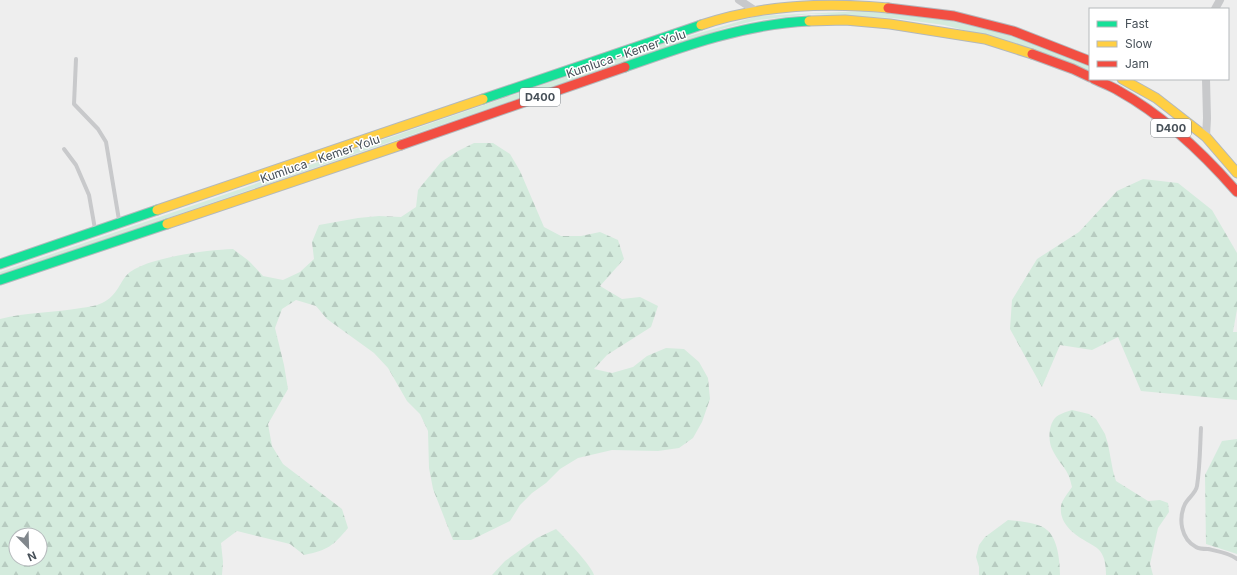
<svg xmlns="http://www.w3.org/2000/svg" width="1237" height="575" viewBox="0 0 1237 575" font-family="Inter,sans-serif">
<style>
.grass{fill:#d4ebdd}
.forest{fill:url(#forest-firs);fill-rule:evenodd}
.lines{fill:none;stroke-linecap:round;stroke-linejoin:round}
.fast-casing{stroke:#b3b8bc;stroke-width:11}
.slow-casing{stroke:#b3b8bc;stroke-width:11}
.jam-casing{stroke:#b3b8bc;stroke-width:11}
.lane{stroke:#c8c9cb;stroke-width:4}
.street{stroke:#c8c9cb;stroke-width:8}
.fast{stroke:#16e098;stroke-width:9}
.slow{stroke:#ffcf43;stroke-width:9}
.jam{stroke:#f24e42;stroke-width:9}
.labels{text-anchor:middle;stroke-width:3;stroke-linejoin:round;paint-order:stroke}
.shield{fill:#fff;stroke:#7e848a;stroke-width:1}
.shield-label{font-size:11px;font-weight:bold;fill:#475058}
.street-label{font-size:12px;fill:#475058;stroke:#fff}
</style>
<defs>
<pattern id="forest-firs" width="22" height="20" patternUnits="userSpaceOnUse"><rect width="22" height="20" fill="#d4ebdd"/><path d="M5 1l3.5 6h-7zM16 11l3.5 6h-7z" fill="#b7cbc0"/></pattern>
</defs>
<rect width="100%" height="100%" fill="#eee"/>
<!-- grass -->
<polygon class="grass" points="865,11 946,20 1005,34 1090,65 1090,71 1003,40 944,25 893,18 811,14 758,20 725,28 0,275 0,272 655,46 758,16"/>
<!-- forest -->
<g class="forest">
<path d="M 474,143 L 493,143 L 510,154 L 520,171 L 544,227 L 561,236 L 581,236 L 600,232 L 618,240 L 624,259 L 600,286 L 622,299 L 640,297 L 658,306 L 651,327 L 607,355 L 594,369 L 612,373 L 633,367 L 647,356 L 666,348 L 684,349 L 699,362 L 708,378 L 710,399 L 702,422 L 693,438 L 679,448 L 658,451 L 612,450 L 578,458 L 560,469 L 546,483 L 532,493 L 520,505 L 510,521 L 471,540 L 453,540 L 433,489 L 429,468 L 428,431 L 420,414 L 407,401 L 388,368 L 374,353 L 327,319 L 316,306 L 296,300 L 282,309 L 275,328 L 284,365 L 288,389 L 268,424 L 272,446 L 283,464 L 342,509 L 348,528 C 333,546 328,550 304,555 L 290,544 L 237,531 L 221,543 L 223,562 L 222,575 L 0,575 L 0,319 C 26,312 55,313 81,308 C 88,307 96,306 102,303 C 119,295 119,281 130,272 C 151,257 207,250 233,249 L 249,261 L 263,276 L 283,280 L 300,272 L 314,259 L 312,242 L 319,225 L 358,218 L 379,216 L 401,217 L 416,207 L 418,190 L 441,162 L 458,151 ZM 16,535 L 40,535 L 40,559 L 16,559 Z"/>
<polygon points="1143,179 1178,183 1212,210 1237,253 1237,309 1233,332 1237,332 1237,400 1141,391 1118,337 1092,350 1060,345 1042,387 1010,329 1012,300 1037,259 1079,232 1117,191"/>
<path d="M 1072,410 L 1089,414 L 1096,419 L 1105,434 L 1108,444 L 1113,471 L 1116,481 L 1148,501 L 1160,500 L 1168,503 L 1169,512 L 1158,528 L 1150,564 L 1153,575 L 1106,575 C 1106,567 1105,557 1100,551 C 1096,546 1090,544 1084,540 C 1072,533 1059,522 1061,506 C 1062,500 1068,493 1072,487 C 1068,467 1061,467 1053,451 C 1048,443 1048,426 1055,418 C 1059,414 1066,412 1072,410 Z"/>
<polygon points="1237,439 1237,554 1206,544 1205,475 1222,441"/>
<path d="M 1008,520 C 1018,521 1040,523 1047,530 C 1058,539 1060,562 1060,575 L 979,575 L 979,567 L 976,557 L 979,545 L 985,537 Z"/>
<path d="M 556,529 C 564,537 591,565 594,575 L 492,575 L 505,561 L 537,538 Z"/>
</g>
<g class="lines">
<!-- fast casing -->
<g class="fast-casing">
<g id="fast">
<path d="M 625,67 C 684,46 745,24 809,21"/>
<polyline points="483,99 701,25"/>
<polyline points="0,264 157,210"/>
<polyline points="0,280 167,224"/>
</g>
</g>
<!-- slow casing -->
<g class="slow-casing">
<g id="slow">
<polyline points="809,21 845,20 890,24 985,39 1032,54"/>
<path d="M 701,25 C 760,5 826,2 888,8"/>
<polyline points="1122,79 1156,98 1206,137 1237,173"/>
<polyline points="157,210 483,99"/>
<polyline points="167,224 401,145"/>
</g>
</g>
<!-- jam casing -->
<g class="jam-casing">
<g id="jam">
<polyline points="888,8 954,16 1013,31 1090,61"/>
<polyline points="1032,54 1073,69 1090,77"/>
<path d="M 1094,79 C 1102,83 1111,86 1119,91 C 1164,116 1203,153 1237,192"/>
<polyline points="401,145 625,67"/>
</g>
</g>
<!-- lane -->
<g class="lane">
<polyline points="76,59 74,104 98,129 106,142 119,220"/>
<polyline points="64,149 76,165 89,195 95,229"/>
<path d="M 1201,428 C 1200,447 1200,467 1197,486 C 1196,493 1188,498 1185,504 C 1178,519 1181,539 1196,547 C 1199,549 1204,549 1208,549 C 1217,551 1230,553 1237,559"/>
</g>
<!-- street -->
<g class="street">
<polyline points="739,0 756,11"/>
<polyline points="1215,9 1220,0"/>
<polyline points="1206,137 1207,118 1206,79"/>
</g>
<!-- fast -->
<use href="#fast" class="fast"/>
<!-- slow -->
<use href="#slow" class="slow"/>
<!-- jam -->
<use href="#jam" class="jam"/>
</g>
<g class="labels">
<!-- shield labels -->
<g class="shield">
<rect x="520" y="88" width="40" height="18" rx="3"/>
<rect x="1151" y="119" width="40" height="18" rx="3"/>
</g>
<g class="shield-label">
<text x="540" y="101">D400</text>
<text x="1171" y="132">D400</text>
</g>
<!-- street labels -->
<g class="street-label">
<text transform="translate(626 54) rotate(-19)" y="4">Kumluca - Kemer Yolu</text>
<text transform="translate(320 159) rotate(-19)" y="4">Kumluca - Kemer Yolu</text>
</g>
</g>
<!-- legend -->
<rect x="1089" y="8" width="140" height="72" fill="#ffffff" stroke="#b5b9bc"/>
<rect x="1097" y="21" width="20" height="6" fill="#16e098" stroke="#b5b9bc"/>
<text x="1125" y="28" font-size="12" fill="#475058">Fast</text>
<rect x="1097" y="41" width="20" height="6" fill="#ffcf43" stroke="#b5b9bc"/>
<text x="1125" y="48" font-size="12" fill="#475058">Slow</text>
<rect x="1097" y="61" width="20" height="6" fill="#f24e42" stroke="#b5b9bc"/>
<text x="1125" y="68" font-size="12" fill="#475058">Jam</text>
<!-- north arrow -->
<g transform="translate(28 547) rotate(157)"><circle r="19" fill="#ffffff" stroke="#b5b9bc"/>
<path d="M0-3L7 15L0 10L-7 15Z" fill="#81878c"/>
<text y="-6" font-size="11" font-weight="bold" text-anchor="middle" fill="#475058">N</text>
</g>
</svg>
